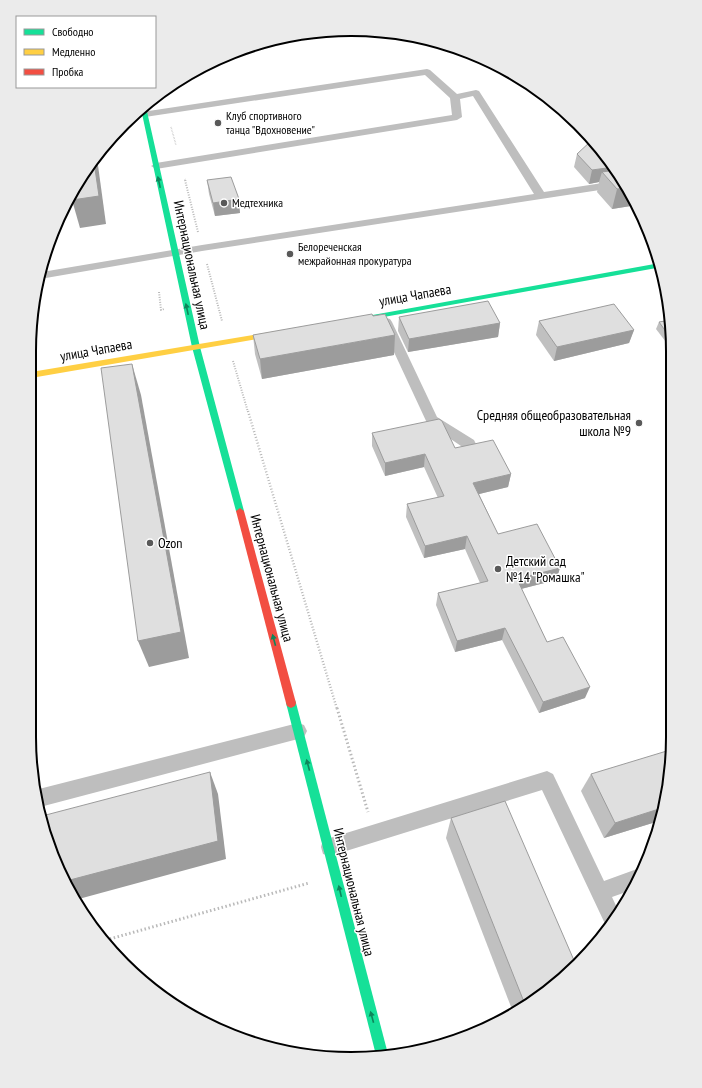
<svg xmlns="http://www.w3.org/2000/svg" width="702" height="1088" viewBox="0 0 702 1088" font-family="'PT Sans Narrow',sans-serif">
<style>
.lines{fill:none;stroke-linecap:round;stroke-linejoin:round}
.path-far3{stroke:#b9b9b9;stroke-width:1.5;stroke-dasharray:0.5 1;stroke-linecap:butt}
.path-far2{stroke:#b9b9b9;stroke-width:2;stroke-dasharray:1 1.5;stroke-linecap:butt}
.path-far1{stroke:#b9b9b9;stroke-width:2.5;stroke-dasharray:1 2;stroke-linecap:butt}
.path{stroke:#b9b9b9;stroke-width:3;stroke-dasharray:1.5 2.5;stroke-linecap:butt}
.lane{fill:#bebebe;fill-rule:evenodd}
.fast{fill:#16e098;fill-rule:evenodd}
.slow{fill:#ffcf43;fill-rule:evenodd}
.jam{fill:#f24e42;fill-rule:evenodd}
.wall{fill:#c0c0c0}
.shaded-wall{fill:#9c9c9c}
.building{fill:#dfdfdf;stroke:#9c9c9c}
.oneway{fill:#0d865b}
.poi-dot{fill:#595959;stroke:#fff;stroke-width:1.5}
.labels{text-anchor:middle;stroke-width:3;stroke-linejoin:round;paint-order:stroke}
.far-poi-label{font-size:12px;fill:#000;stroke:#fff;text-anchor:start}
.street-label{font-size:14px;fill:#000;stroke:#fff}
.poi-label{font-size:14px;fill:#000;stroke:#fff;text-anchor:start}
.rim{fill:none;stroke:#000;stroke-width:2}
</style>
<rect width="100%" height="100%" fill="#fff"/>
<g class="lines">
<!-- path-far3 -->
<g class="path-far3">
<polyline points="171,127 176,145"/>
<polyline points="185,179 186,181"/>
</g>
<!-- path-far2 -->
<g class="path-far2">
<polyline points="185,180 198,232"/>
<polyline points="207,264 222,321"/>
<polyline points="159,292 161,310 164,309"/>
<polyline points="233,361 248,412"/>
</g>
<!-- path-far1 -->
<polyline class="path-far1" points="248,411 337,709"/>
<!-- path -->
<g class="path">
<polyline points="337,708 368,812"/>
<polyline points="106,940 309,883"/>
</g>
<!-- lane -->
<g class="lane">
<polygon points="427,69 430,70 457,94 476,90 479,91 544,192 622,180 626,186 202,251 40,279 42,272 202,245 534,194 473,96 460,99 462,117 457,120 156,169 151,166 156,163 452,115 450,98 425,75 145,117 140,114 142,112"/>
<polygon points="386,318 390,319 392,322 437,417 474,440 476,444 474,448 469,449 464,448 427,423 380,322 382,319"/>
<polygon points="298,723 304,725 307,731 304,737 298,739 40,807 38,790 39,789"/>
<polygon points="547,771 553,774 604,881 637,869 642,871 629,891 612,897 618,910 607,928 542,790 330,856 323,854 321,847 323,840 330,838"/>
</g>
<!-- fast -->
<g class="fast">
<polygon points="144,106 146,107 200,347 244,511 240,514 236,511 192,347 141,109"/>
<polygon points="660,263 662,267 356,322 352,320 356,318"/>
<polygon points="291,698 295,700 296,703 388,1054 376,1055 286,703 287,700"/>
</g>
<!-- slow -->
<polygon class="slow" points="283,330 287,332 286,334 31,378 31,372"/>
<!-- jam -->
<polygon class="jam" points="240,508 244,511 296,703 295,706 291,708 287,706 286,703 236,511"/>
</g>
<!-- wall -->
<g class="wall">
<polygon points="577,154 616,170 637,204 637,205 612,209 597,192 599,182 589,184 574,167"/>
<polygon points="207,180 240,213 215,216 209,194"/>
<polygon points="399,317 500,323 498,337 408,352 398,331"/>
<polygon points="539,321 634,330 629,343 554,361 536,335"/>
<polygon points="659,322 672,330 672,350 656,329"/>
<polygon points="253,335 394,355 262,379 255,354"/>
<polygon points="372,433 455,448 511,474 508,487 479,494 498,534 560,568 556,580 521,589 547,642 585,698 539,713 502,640 455,652 436,605 438,593 480,583 465,549 424,558 406,517 407,504 438,498 424,467 385,476 372,446"/>
<polygon points="591,774 670,779 659,821 604,838 581,791"/>
<polygon points="451,818 530,1005 513,1012 446,838"/>
</g>
<!-- shaded-wall -->
<g class="shaded-wall">
<polygon points="97,158 106,224 80,228 72,200"/>
<polygon points="614,167 615,169 613,180 602,172 599,182 589,184 592,170"/>
<polygon points="627,188 637,204 637,205 612,209 617,189"/>
<polygon points="239,199 240,213 215,216 213,203"/>
<polygon points="500,323 498,337 408,352 409,339"/>
<polygon points="634,330 629,343 554,361 557,347"/>
<polygon points="395,335 394,355 262,379 260,359"/>
<polygon points="132,364 141,395 189,658 149,667 138,641"/>
<polygon points="31,405 34,412 35,442 31,443"/>
<polygon points="425,454 424,467 385,476 385,463"/>
<polygon points="511,474 508,487 471,496 473,483"/>
<polygon points="467,536 465,549 424,558 425,546"/>
<polygon points="560,568 556,580 513,591 517,579"/>
<polygon points="505,628 502,640 455,652 457,641"/>
<polygon points="590,687 585,698 539,713 543,702"/>
<polygon points="210,772 218,794 226,859 75,900 66,881"/>
<polygon points="662,808 659,821 604,838 615,823"/>
</g>
<!-- building -->
<g class="building">
<polygon points="591,141 609,159 614,167 592,170 577,154"/>
<polygon points="94,162 99,196 72,200 72,198"/>
<polygon points="616,170 627,188 617,189 602,172"/>
<polygon points="231,177 239,199 213,203 207,180"/>
<polygon points="488,301 500,323 409,339 399,317"/>
<polygon points="614,304 634,330 557,347 539,321"/>
<polygon points="372,314 373,316 385,314 395,335 260,359 253,335"/>
<polygon points="671,320 672,330 672,340 659,322"/>
<polygon points="132,364 181,632 138,641 101,368"/>
<polygon points="439,419 442,421 455,448 493,440 511,474 473,483 498,534 537,524 560,568 517,579 547,642 563,637 590,687 543,702 505,628 457,641 438,593 488,581 467,536 425,546 407,504 444,496 425,454 385,463 372,433"/>
<polygon points="670,750 670,779 662,808 615,823 591,774"/>
<polygon points="210,772 218,841 66,881 46,840 42,816"/>
<polygon points="505,801 576,965 530,1005 526,1007 451,818"/>
</g>
<!-- one-way arrows -->
<defs><path id="oneway-solid" d="M-6-.8H1V-3.2L6.5 0L1 3.2V.8H-6Z"/></defs>
<g class="oneway">
<use href="#oneway-solid" transform="translate(159 182) rotate(-102)"/>
<use href="#oneway-solid" transform="translate(187 309) rotate(-102)"/>
<use href="#oneway-solid" transform="translate(274 640) rotate(-105)"/>
<use href="#oneway-solid" transform="translate(308 765) rotate(-105)"/>
<use href="#oneway-solid" transform="translate(340 891) rotate(-103)"/>
<use href="#oneway-solid" transform="translate(372 1017) rotate(-105)"/>
</g>
<!-- markers -->
<g class="poi-dot">
<circle cx="218" cy="123" r="4"/>
<circle cx="224" cy="203" r="4"/>
<circle cx="290" cy="254" r="4"/>
<circle cx="639" cy="423" r="4"/>
<circle cx="150" cy="543" r="4"/>
<circle cx="498" cy="569" r="4"/>
</g>
<g class="labels">
<!-- far-poi labels -->
<g class="far-poi-label">
<text x="226" y="120">Клуб спортивного<tspan x="226" dy="14">танца "Вдохновение"</tspan></text>
<text x="232" y="207">Медтехника</text>
<text x="298" y="251">Белореченская<tspan x="298" dy="14">межрайонная прокуратура</tspan></text>
</g>
<!-- street labels -->
<g class="street-label">
<text transform="translate(192 265) rotate(78)" y="5">Интернациональная улица</text>
<text transform="translate(415 295) rotate(-10)" y="5">улица Чапаева</text>
<text transform="translate(96 350) rotate(-10)" y="5">улица Чапаева</text>
<text transform="translate(272 578) rotate(75)" y="5">Интернациональная улица</text>
<text transform="translate(354 892) rotate(76)" y="5">Интернациональная улица</text>
</g>
<!-- poi labels -->
<g class="poi-label">
<text x="631" y="420" text-anchor="end">Средняя общеобразовательная<tspan x="631" dy="16">школа №9</tspan></text>
<text x="158" y="548">Ozon</text>
<text x="506" y="566">Детский сад<tspan x="506" dy="16">№14 "Ромашка"</tspan></text>
</g>
</g>
<!-- crop -->
<path d="M0 0H702V1088H0ZM351 36H351A315 315 0 0 1 666 351V737A315 315 0 0 1 351 1052H351A315 315 0 0 1 36 737V351A315 315 0 0 1 351 36Z" fill="#ebebeb" fill-rule="evenodd"/>
<path class="rim" d="M351 36H351A315 315 0 0 1 666 351V737A315 315 0 0 1 351 1052H351A315 315 0 0 1 36 737V351A315 315 0 0 1 351 36Z"/>
<!-- legend -->
<rect x="16" y="16" width="140" height="72" fill="#ffffff" stroke="#999999"/>
<rect x="24" y="29" width="20" height="6" fill="#16e098" stroke="#999999"/>
<text x="52" y="36" font-size="12" fill="#000000">Свободно</text>
<rect x="24" y="49" width="20" height="6" fill="#ffcf43" stroke="#999999"/>
<text x="52" y="56" font-size="12" fill="#000000">Медленно</text>
<rect x="24" y="69" width="20" height="6" fill="#f24e42" stroke="#999999"/>
<text x="52" y="76" font-size="12" fill="#000000">Пробка</text>
</svg>
